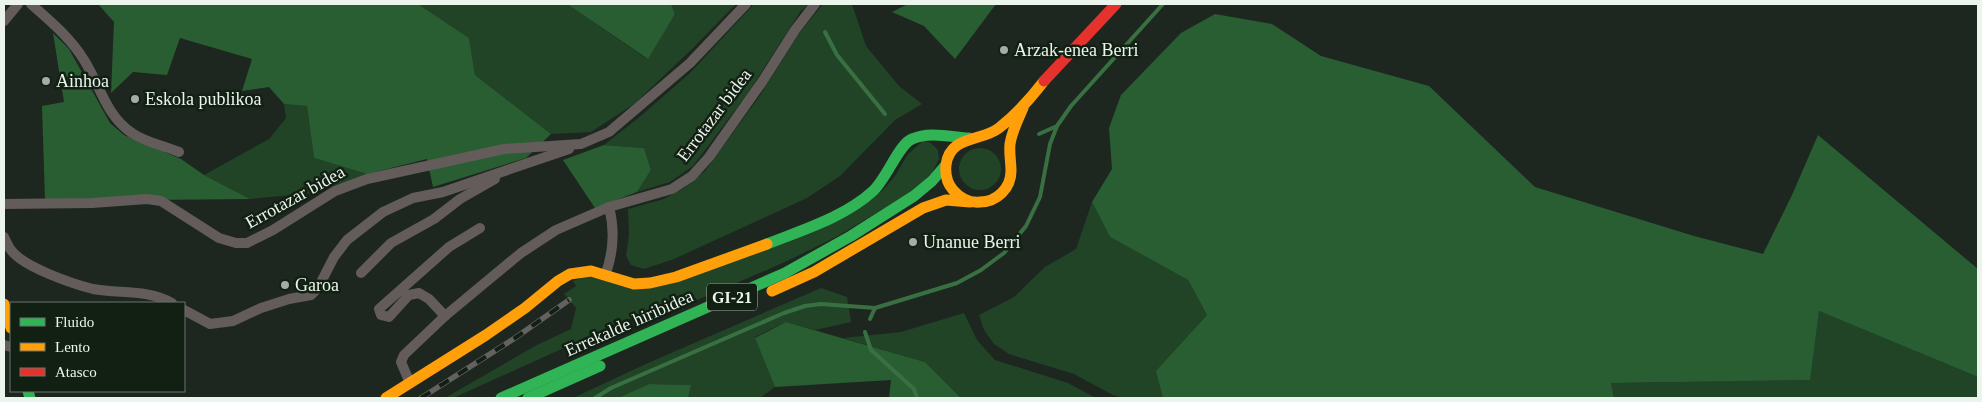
<svg xmlns="http://www.w3.org/2000/svg" width="1982" height="402" viewBox="0 0 1982 402" font-family="Georgia,serif">
<style>
.green{fill:#214427}
.forest{fill:#295e32}
.lines{fill:none;stroke-linecap:round;stroke-linejoin:round}
.stream{stroke:#387041;stroke-width:4}
.street{stroke:#635c5a;stroke-width:10}
.fast{stroke:#30b455;stroke-width:11}
.slow{stroke:#ff9f0a;stroke-width:11}
.jam{stroke:#e5322d;stroke-width:11}
.rail-casing{stroke:#636260;stroke-width:5.5}
.rail{stroke:#122014;stroke-width:4;stroke-dasharray:11;stroke-linecap:butt}
.poi-dot{fill:#a3ada5;stroke:#122014;stroke-width:2}
.labels{text-anchor:middle;stroke-width:5;stroke-linejoin:round;paint-order:stroke}
.shield{fill:#122014;stroke:#aab5ab;stroke-width:1}
.shield-label{font-size:16px;font-weight:bold;fill:#ebf5ec}
.poi-label{font-size:18px;fill:#ebf5ec;stroke:#122014;text-anchor:start}
.street-label{font-size:18px;fill:#ebf5ec;stroke:#122014}
</style>
<rect width="100%" height="100%" fill="#1e2620"/>
<!-- green -->
<g class="green">
<polygon points="418,4 567,4 647,59 675,14 671,4 736,4 692,49 634,104 591,132 551,134 475,75 469,38"/>
<polygon points="754,4 809,4 800,12 748,93 693,166 670,182 637,192 651,170 644,148 604,145 642,115 690,73"/>
<polygon points="823,4 852,4 866,46 899,86 922,104 895,120 840,176 807,198 674,259 644,269 631,265 626,256 629,235 628,209 664,199 684,188 705,171 759,97 800,32"/>
<polygon points="284,104 307,106 314,158 367,174 313,193 250,199 204,175 269,139 286,118"/>
<polygon points="923,141 931,143 938,150 939,159 933,171 918,188 836,237 785,262 672,311 628,319 453,398 445,398 535,346 571,329 576,308 564,294 576,286 573,281 586,276 648,289 881,192 895,176 908,154"/>
<circle cx="980" cy="169" r="21"/>
<polygon points="1092,202 1110,237 1188,280 1207,315 1157,371 1163,398 1124,398 1113,395 1074,374 1009,354 994,344 984,330 979,315 1014,297 1045,267 1076,249"/>
<polygon points="821,288 847,297 851,322 815,330 786,322 755,337 775,387 760,398 688,398 690,385 649,384 618,398 573,398 648,363"/>
<polygon points="1819,311 1978,377 1978,398 1614,398 1611,383 1809,380"/>
<polygon points="964,313 977,340 995,360 1068,383 1096,398 961,398 925,362 843,338 901,332"/>
</g>
<!-- forest -->
<g class="forest">
<polygon points="98,4 418,4 469,38 475,75 551,134 526,158 433,187 427,159 367,174 314,158 307,106 284,104 269,87 242,91 252,59 180,38 167,75 133,72 111,93 114,22"/>
<polygon points="567,4 671,4 675,14 648,59"/>
<polygon points="908,4 996,4 955,59 924,26 892,12"/>
<polygon points="1215,14 1272,24 1321,56 1429,86 1535,187 1694,236 1763,254 1792,195 1818,135 1978,269 1978,377 1819,311 1810,380 1611,383 1614,398 1163,398 1156,371 1207,315 1188,280 1110,237 1092,202 1112,169 1109,128 1121,95 1181,33"/>
<polygon points="53,33 69,49 110,123 124,135 181,159 204,175 250,199 45,201 42,106 64,102"/>
<polygon points="604,145 644,148 651,170 637,192 595,208 563,160"/>
<polygon points="786,322 925,362 961,398 889,398 891,380 775,387 755,338"/>
<polygon points="649,384 691,385 688,398 618,398"/>
</g>
<g class="lines">
<!-- stream -->
<g class="stream">
<polyline points="825,32 837,55 885,114"/>
<polyline points="1039,134 1057,126"/>
<polyline points="870,319 875,308"/>
<polyline points="865,332 871,350 914,389 917,398"/>
<polyline points="595,398 611,388 784,313 805,306 821,304 875,308 957,283 981,270 1004,253 1026,226 1040,197 1050,144 1057,126 1071,106 1163,4"/>
</g>
<!-- street -->
<g class="street">
<path d="M 31,4 C 50,21 71,38 84,60 C 100,85 106,116 132,133 C 145,142 164,146 179,152"/>
<polyline points="4,21 18,4"/>
<polyline points="4,204 92,203 147,199 161,201 219,238 236,243 247,243 273,230 335,191 367,179 504,149 581,144 609,132 690,63 746,4"/>
<path d="M 4,237 C 6,241 8,246 11,250 C 23,267 73,284 93,289 C 119,294 148,289 172,303"/>
<polyline points="361,273 391,243 434,219 460,199 495,179"/>
<path d="M 606,273 C 614,250 615,230 609,207"/>
<polyline points="184,310 210,324 233,321 261,308 289,299 311,295 318,288 334,257 347,240 383,212 413,198 443,192 569,149"/>
<polyline points="445,316 429,299 419,293 409,295 389,317 381,315 379,309 449,247 480,228"/>
<polyline points="4,345 11,347"/>
<polyline points="410,383 401,362 404,355 445,316 521,253 556,230 609,207 672,189 692,176 709,157 762,82 795,30 815,4"/>
</g>
<!-- fast -->
<g class="fast">
<path d="M 767,244 C 802,230 845,217 873,191 C 887,178 899,144 912,139 C 929,131 951,137 969,138"/>
<polyline points="28,391 30,398"/>
<polyline points="501,398 785,273 851,236 914,196 932,181 945,166"/>
<polyline points="528,398 600,366"/>
</g>
<!-- slow -->
<g class="slow">
<path d="M 1023,108 C 1018,120 1012,131 1010,144 C 1009,153 1011,162 1011,171 C 1011,188 997,202 980,202 C 970,203 960,198 953,190 C 947,183 945,174 946,165 C 950,135 981,142 999,128 C 1017,114 1031,98 1044,81"/>
<polyline points="772,291 814,272 923,208 946,200 970,202"/>
<polyline points="4,304 11,328"/>
<polyline points="386,398 486,335 525,308 558,281 570,274 591,271 634,284 650,283 676,277 767,244"/>
</g>
<!-- jam -->
<polyline class="jam" points="1044,81 1116,4"/>
<!-- rail casing -->
<g class="rail-casing">
<polyline id="rail" points="421,398 515,338 569,300"/>
</g>
<!-- rail -->
<use href="#rail" class="rail"/>
</g>
<!-- markers -->
<g class="poi-dot">
<circle cx="1004" cy="50" r="5"/>
<circle cx="46" cy="81" r="5"/>
<circle cx="135" cy="99" r="5"/>
<circle cx="913" cy="242" r="5"/>
<circle cx="285" cy="285" r="5"/>
</g>
<g class="labels">
<!-- shield labels -->
<rect class="shield" x="707" y="283.5" width="50" height="27" rx="4"/>
<g class="shield-label">
<text x="732" y="303">GI-21</text>
</g>
<!-- poi labels -->
<g class="poi-label">
<text x="1014" y="56">Arzak-enea Berri</text>
<text x="56" y="87">Ainhoa</text>
<text x="145" y="105">Eskola publikoa</text>
<text x="923" y="248">Unanue Berri</text>
<text x="295" y="291">Garoa</text>
</g>
<!-- street labels -->
<g class="street-label">
<text transform="translate(714 115) rotate(-53)" y="6">Errotazar bidea</text>
<text transform="translate(295 197) rotate(-29)" y="6">Errotazar bidea</text>
<text transform="translate(629 323) rotate(-24)" y="6">Errekalde hiribidea</text>
</g>
</g>
<!-- border -->
<rect width="1982" height="402" fill="none" stroke="#ebf5ec" stroke-width="10"/>
<!-- legend -->
<rect x="10" y="302" width="175" height="90" fill="#122014" stroke="#69756a"/>
<rect x="20" y="318" width="25" height="8" fill="#30b455" stroke="#69756a"/>
<text x="55" y="327" font-size="15" fill="#ebf5ec">Fluido</text>
<rect x="20" y="343" width="25" height="8" fill="#ff9f0a" stroke="#69756a"/>
<text x="55" y="352" font-size="15" fill="#ebf5ec">Lento</text>
<rect x="20" y="368" width="25" height="8" fill="#e5322d" stroke="#69756a"/>
<text x="55" y="377" font-size="15" fill="#ebf5ec">Atasco</text>
</svg>
